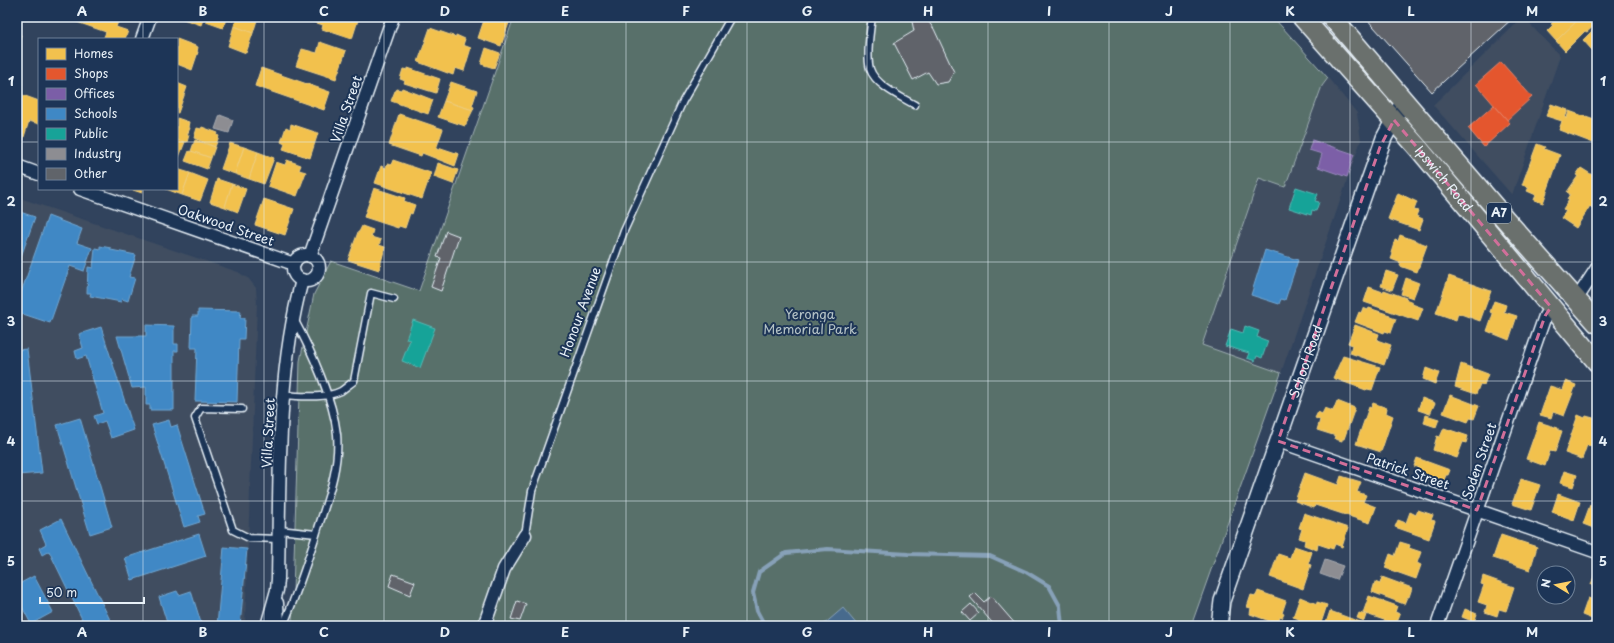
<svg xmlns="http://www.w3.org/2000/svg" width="1614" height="643" viewBox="0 0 1614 643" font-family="'Playpen Sans',sans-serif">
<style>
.built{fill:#3f4d61}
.green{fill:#586f6b;stroke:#a0b0b2}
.water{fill:#466b8d;stroke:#87a1b8}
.homes{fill:#f2c14e;stroke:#efcf81}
.shops{fill:#e4572e;stroke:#e5856b}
.offices{fill:#7b5ea7;stroke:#9c8abf}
.schools{fill:#3f88c5;stroke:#72a8d4}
.public{fill:#17a398;stroke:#56bab5}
.industry{fill:#8d8d92;stroke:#a8abb1}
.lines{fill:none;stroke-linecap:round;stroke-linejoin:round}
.stream{stroke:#87a1b8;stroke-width:4}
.building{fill:#60646a;stroke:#e8f1f8}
.service-casing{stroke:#e8f1f8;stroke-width:9}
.minor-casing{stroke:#e8f1f8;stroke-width:15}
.tertiary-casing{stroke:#e8f1f8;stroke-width:18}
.trunk-casing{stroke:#e8f1f8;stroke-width:22}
.service{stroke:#1d3557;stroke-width:6}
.minor{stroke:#1d3557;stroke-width:12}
.tertiary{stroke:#1d3557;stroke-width:15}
.trunk{stroke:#6b706d;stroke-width:19}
.marked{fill:none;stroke:#d16f9a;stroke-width:3;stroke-dasharray:8 5;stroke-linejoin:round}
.grid{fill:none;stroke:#e8f1f8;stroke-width:1;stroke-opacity:0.55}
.labels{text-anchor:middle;stroke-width:4;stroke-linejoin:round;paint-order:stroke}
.shield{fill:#1d3557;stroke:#abb9c8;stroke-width:1}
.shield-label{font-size:12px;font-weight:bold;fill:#e8f1f8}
.street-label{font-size:13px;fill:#e8f1f8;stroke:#1d3557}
.park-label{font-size:13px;fill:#b6c4c7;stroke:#1d3557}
.neatline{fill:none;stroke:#e8f1f8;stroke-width:1.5}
.grid-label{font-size:13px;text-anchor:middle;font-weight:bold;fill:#e8f1f8}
</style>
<rect width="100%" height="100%" fill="#31435d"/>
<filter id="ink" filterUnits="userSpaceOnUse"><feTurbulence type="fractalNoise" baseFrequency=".025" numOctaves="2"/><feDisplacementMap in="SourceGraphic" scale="8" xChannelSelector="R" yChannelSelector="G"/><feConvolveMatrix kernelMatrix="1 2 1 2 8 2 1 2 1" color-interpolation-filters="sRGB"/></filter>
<g filter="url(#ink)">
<!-- built -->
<g class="built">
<polygon points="1523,17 1560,56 1512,195 1433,105"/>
<polygon points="1328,78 1357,113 1361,140 1281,373 1202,345 1259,178 1285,187 1322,86"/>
<polygon points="17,197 238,272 249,279 256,288 257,304 245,626 17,626"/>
</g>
<!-- green -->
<polygon class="green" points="514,17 1273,17 1328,78 1322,86 1285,187 1259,178 1202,345 1281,373 1191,626 292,626 300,361 314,294 331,261 419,291"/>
<!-- water -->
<polygon class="water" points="843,608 858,626 822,626"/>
<!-- homes -->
<g class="homes">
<polygon points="76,17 123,17 121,21 119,19 116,27 128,31 125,39 110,39 104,37 106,32 74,21"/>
<polygon points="177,17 204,17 201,25"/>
<polygon points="207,17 235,17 233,21 226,19 223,28 206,22"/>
<polygon points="237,17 258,17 253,33 234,26"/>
<polygon points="312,17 359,17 352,39 322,29 323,25 311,21"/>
<polygon points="485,17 511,17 501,46 478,38"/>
<polygon points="1558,17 1575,17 1578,20 1556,41 1547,31 1553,25 1551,24"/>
<polygon points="1581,17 1586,17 1594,26 1587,32 1585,31 1565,51 1556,41"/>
<polygon points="234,26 253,33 246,53 228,46"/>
<polygon points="1597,26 1597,45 1592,50 1583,40"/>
<polygon points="430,28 456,37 456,35 465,39 463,45 471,48 464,71 455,68 453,75 418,62"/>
<polygon points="17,34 21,35 19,41 17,41"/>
<polygon points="177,39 198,47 197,52 198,52 192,70 177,64"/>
<polygon points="320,42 346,51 336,79 296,66 302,49 317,53"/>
<polygon points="486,48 500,53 494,68 481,64"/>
<polygon points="261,68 330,92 324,110 255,86"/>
<polygon points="408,68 440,79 436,93 404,83 405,81 400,79 403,69 408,70"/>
<polygon points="451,82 477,91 472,106 474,107 473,110 444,101"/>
<polygon points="177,83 187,87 178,113 177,113"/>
<polygon points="402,88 433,100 428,114 391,101 395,91 396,91 397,89 401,90"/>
<polygon points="17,93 39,101 39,124 29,121 23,140 17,138"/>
<polygon points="444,101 473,110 465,126 438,117"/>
<polygon points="1551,104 1568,110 1565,118 1567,118 1569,111 1597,121 1596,144 1559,130 1562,121 1546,116"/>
<polygon points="399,114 443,129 436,149 440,150 441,148 459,154 455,166 422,153 421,156 389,145"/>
<polygon points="177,118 189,122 188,127 190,128 187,135 189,135 187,142 177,140"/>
<polygon points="291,124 318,133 310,158 283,149 285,144 281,142 286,127 290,129"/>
<polygon points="202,127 218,133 217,135 219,136 215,147 194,138 197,128 201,129"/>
<polygon points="177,140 185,142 179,157 177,156"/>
<polygon points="195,140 215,147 211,158 191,151"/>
<polygon points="230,143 244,147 235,174 221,169"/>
<polygon points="1537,144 1545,147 1544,149 1560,155 1543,203 1534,200 1536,195 1527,191 1529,187 1522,185"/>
<polygon points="244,147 258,152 249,179 235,174"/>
<polygon points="189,151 191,152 191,151 211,158 207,169 185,161"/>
<polygon points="258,152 274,158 264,184 249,179"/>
<polygon points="287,160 301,165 299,170 306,172 297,196 268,186 276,162 285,165"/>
<polygon points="393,160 431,173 422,199 375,183 381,166 386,168 387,164 391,165"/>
<polygon points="438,163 458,170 453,184 434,177"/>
<polygon points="1581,168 1597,178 1597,200 1592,208 1590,206 1576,228 1561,218 1566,211 1563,209 1569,200 1567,199 1570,194 1567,192 1578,176 1576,175"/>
<polygon points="177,169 190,173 182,195 166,189 177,189"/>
<polygon points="190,173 208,180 200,201 182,195"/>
<polygon points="217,179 232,184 225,207 210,202"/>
<polygon points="232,184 246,189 238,212 225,207"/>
<polygon points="374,188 405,198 404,201 415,205 412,214 410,213 405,228 399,226 398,228 364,217"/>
<polygon points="130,189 143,189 142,193"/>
<polygon points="1398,193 1417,202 1414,210 1418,211 1416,216 1423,219 1419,230 1388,219"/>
<polygon points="264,199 294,209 285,235 255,225"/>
<polygon points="362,226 373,230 371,237 381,240 379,245 385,247 379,270 348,260 358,232 359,232"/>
<polygon points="1400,235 1427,245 1417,272 1400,266 1401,263 1391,259 1393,254 1391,253 1395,240 1398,241"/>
<polygon points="1386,271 1398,275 1392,290 1381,286"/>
<polygon points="1449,276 1491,291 1480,321 1458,313 1456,320 1436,313"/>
<polygon points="1406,278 1419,283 1413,298 1401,294"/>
<polygon points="1369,287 1383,292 1384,290 1406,298 1405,299 1413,302 1412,304 1423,308 1418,321 1364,302"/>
<polygon points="1494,301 1506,305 1504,312 1517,316 1509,340 1487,331 1493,314 1490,312"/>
<polygon points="1363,308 1368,310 1369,308 1390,315 1390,317 1396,319 1391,333 1385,331 1384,333 1355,322 1359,312 1361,313"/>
<polygon points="1355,325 1379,334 1377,340 1391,345 1384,365 1350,353 1352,345 1348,343"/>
<polygon points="1343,356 1380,367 1372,390 1367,389 1366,390 1333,378"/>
<polygon points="1461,364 1488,374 1484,385 1480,384 1476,394 1455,387"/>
<polygon points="1426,368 1439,373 1435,384 1423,379"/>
<polygon points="1566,381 1576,385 1564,416 1553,412 1551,418 1540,415 1550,386 1563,390"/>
<polygon points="1450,395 1479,406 1474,419 1470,418 1468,422 1443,413"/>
<polygon points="1422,398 1435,403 1430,414 1418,410"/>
<polygon points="1337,401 1355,408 1344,439 1342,439 1342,441 1335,439 1336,436 1317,430 1320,420 1315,418 1318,412 1322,414 1325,408 1333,411"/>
<polygon points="1373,403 1387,408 1386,413 1393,416 1381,452 1356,444 1369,407 1371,408"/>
<polygon points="1426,415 1439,419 1436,427 1424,423"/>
<polygon points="1578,415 1585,418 1586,416 1597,419 1596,422 1597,422 1597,448 1587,445 1582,459 1565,453"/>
<polygon points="1539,422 1558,428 1558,430 1562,431 1555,452 1550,451 1545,466 1526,459"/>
<polygon points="1444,428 1468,436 1466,443 1463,442 1457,458 1433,450 1437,436 1440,437"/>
<polygon points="1417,458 1450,470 1448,475 1446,475 1442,485 1416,476 1419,468 1414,466"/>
<polygon points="1564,471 1577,475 1573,487 1560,483"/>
<polygon points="1305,473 1338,485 1341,476 1361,482 1357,492 1366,495 1363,502 1376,507 1370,523 1315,505 1314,508 1295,501"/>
<polygon points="1521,479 1540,485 1531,510 1512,504"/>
<polygon points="1558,494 1580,502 1574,520 1552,512"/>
<polygon points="1590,505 1597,507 1596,529 1583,524"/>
<polygon points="1418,510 1433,515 1431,520 1435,521 1429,539 1395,527 1398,520 1406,523 1410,512 1416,515"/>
<polygon points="1304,513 1348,528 1342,547 1335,544 1333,549 1318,544 1317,550 1304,545 1305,540 1299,538 1302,529 1299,528"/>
<polygon points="1501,535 1537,547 1530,570 1493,558"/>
<polygon points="1400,542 1410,545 1409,548 1421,552 1417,563 1421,565 1416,579 1385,568 1390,554 1395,556"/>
<polygon points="1294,546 1312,552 1308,564 1311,565 1303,589 1270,577 1278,554 1290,558"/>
<polygon points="1595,573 1597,573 1597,587 1591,585"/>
<polygon points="1483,576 1514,587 1506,611 1499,609 1497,616 1485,612 1487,605 1478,602 1484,585 1481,584"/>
<polygon points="1382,577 1412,588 1409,597 1407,597 1404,604 1372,592 1375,582 1380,584"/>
<polygon points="1258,591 1286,601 1282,613 1284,614 1282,618 1280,617 1278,624 1250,614 1251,608 1247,607 1251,595 1256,596"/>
<polygon points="1369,596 1397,606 1395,612 1400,614 1396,624 1363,613"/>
<polygon points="1300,597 1317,604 1317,602 1327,605 1320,626 1297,626 1299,619 1293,617"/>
<polygon points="1588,598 1597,601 1597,621 1582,615"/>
<polygon points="1465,609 1477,614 1474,622 1462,617"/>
<polygon points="1330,611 1363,623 1362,626 1325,626"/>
<polygon points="1359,613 1366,615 1364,621 1357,618"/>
<polygon points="1477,622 1480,626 1471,626"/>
<polygon points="1590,622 1597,625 1597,626 1588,626"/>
</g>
<!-- shops -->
<g class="shops">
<polygon points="1501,62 1532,97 1507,120 1476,84"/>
<polygon points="1494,105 1510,123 1484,147 1468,128"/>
</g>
<!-- offices -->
<polygon class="offices" points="1312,140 1354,154 1347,177 1318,167 1322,154 1309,150"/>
<!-- schools -->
<g class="schools">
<polygon points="17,211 35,217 17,268"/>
<polygon points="48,216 82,229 77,243 92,248 84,271 70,266 50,323 17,312 17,304"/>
<polygon points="100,246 111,248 111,250 136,255 129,277 135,278 128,301 122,299 121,302 90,296 91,293 87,293 88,267 93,268 95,248 100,249"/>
<polygon points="1265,250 1298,260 1285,300 1281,299 1279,304 1251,295"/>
<polygon points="198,310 241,311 240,318 245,318 244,339 239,339 237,402 195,401 197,348 191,348 192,316 198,316"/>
<polygon points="146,325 174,326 174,344 178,344 178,351 174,351 174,410 150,410 150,405 146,405 146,387 132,388 117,336 146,336"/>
<polygon points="101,327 134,430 111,438 105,421 97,424 94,416 103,413 86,356 77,359 75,351 83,348 79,334"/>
<polygon points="27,349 42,473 18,475 17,350"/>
<polygon points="80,418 112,527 90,534 57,425"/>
<polygon points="169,420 171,427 177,425 205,514 198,516 200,522 184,527 152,425"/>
<polygon points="61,519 113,626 76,626 75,623 82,619 49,551 42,555 39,548 46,544 40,530"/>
<polygon points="199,534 206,556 132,580 125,558"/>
<polygon points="224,547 247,549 240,626 217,626"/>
<polygon points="34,576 53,612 31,624 17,597 17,585"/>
<polygon points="177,591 179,595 191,591 202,626 168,626 159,597"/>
</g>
<!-- public -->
<g class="public">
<polygon points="1296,187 1318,194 1315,201 1319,202 1316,211 1312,210 1311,215 1289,208"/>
<polygon points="413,320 435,328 420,368 402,361 410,340 406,339"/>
<polygon points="1245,326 1259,331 1257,337 1268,341 1262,358 1257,356 1255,361 1247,358 1249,353 1225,346 1231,329 1243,333"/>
</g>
<!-- industry -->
<g class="industry">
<polygon points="220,115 233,120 229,133 215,129"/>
<polygon points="1325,560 1343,566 1337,580 1320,574"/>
</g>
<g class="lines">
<!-- stream -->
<polyline class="stream" points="765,626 757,611 753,593 759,572 786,553 828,549 908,554 990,556 1026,572 1049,586 1060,606 1062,626"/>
</g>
<!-- building -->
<g class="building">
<polygon points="911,17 925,17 934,29 954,72 948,82 936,84 928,72 913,80 894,43 914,31"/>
<polygon points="1365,17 1514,17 1432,92"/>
<polygon points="446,231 459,236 441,291 431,287 441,258 437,257"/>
<polygon points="393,574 415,582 410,595 389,586"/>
<polygon points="975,593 984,602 991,596 1017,626 995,626 970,597"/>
<polygon points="517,601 526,604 520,621 511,619"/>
<polygon points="971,604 979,613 970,621 962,612"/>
</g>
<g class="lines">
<!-- service casing -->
<g class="service-casing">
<g id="service">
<path d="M 872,17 C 870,31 866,56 870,69 C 875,85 901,97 915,105"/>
<path d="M 283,395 C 301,396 324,399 341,391 C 345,388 350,384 354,381 L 371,293 L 394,299"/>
<polyline points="242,409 201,408 195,418 233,530 249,538 279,539"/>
<polyline points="279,530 316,534"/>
<polyline points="525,535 532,491 624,231 683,101 731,17"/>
<path d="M 283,626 C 296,596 306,566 316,535 C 326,502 340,469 337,434 C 333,399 312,352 295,321"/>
</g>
</g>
<!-- minor casing -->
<g class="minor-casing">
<g id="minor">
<polyline points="142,39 150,17"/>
<polyline points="17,166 39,174"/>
<polyline points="80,189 294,264"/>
<circle cx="306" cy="268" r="13"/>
<polyline points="310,256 393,17"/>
<polyline points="1576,300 1597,268"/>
<polyline points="1278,441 1597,552"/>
<polyline points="277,603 278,626"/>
<path d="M 267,626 L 277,590 L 278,579 C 280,479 276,377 302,280"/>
<polyline points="484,626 504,569 525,535"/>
<polyline points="1437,626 1545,316 1551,307"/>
</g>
</g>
<!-- tertiary casing -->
<g class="tertiary-casing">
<g id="tertiary">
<path id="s1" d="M 1219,626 L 1222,601 L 1367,186 L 1384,138 L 1404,100"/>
</g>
</g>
<!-- trunk casing -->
<g class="trunk-casing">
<g id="trunk">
<path id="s2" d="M 1302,17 L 1420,150 L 1597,362"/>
<polyline points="1332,17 1505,219 1597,323"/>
</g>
</g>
<!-- service -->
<use href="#service" class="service"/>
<!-- minor -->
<use href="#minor" class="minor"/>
<!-- tertiary -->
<use href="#tertiary" class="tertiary"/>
<!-- trunk -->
<use href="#trunk" class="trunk"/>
</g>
</g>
<!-- marked area -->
<path class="marked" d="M 1394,120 L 1551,307 L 1545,316 L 1477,510 L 1278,441 L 1380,147 Z"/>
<!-- grid -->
<path class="grid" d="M 143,17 L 143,39M 264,17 L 264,626M 384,17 L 384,626M 505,17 L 505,626M 626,17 L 626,626M 747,17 L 747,626M 867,17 L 867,626M 988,17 L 988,626M 1109,17 L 1109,626M 1230,17 L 1230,626M 1350,17 L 1350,626M 1471,17 L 1471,626M 17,142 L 39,142M 177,142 L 1597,142M 143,189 L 143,626M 17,262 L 1597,262M 17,381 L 1597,381M 17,501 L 1597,501"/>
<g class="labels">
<!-- shield labels -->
<rect class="shield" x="1487" y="203" width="24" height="20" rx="3"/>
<g class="shield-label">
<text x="1499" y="217">A7</text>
</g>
<!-- street labels -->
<g class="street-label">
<text transform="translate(346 109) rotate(-71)" y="5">Villa Street</text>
<text dy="5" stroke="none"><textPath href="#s2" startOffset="215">Ipswich Road</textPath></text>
<text transform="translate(226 225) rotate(19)" y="5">Oakwood Street</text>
<text transform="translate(580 312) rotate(-70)" y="5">Honour Avenue</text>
<text dy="5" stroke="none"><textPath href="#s1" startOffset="279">School Road</textPath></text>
<text transform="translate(268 433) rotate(-87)" y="5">Villa Street</text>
<text transform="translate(1479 461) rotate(-71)" y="5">Soden Street</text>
<text transform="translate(1408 471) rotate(19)" y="5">Patrick Street</text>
</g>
<!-- park labels -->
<g class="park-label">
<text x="810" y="319">Yeronga<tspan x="810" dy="15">Memorial Park</tspan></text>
</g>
</g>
<!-- margin -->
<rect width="1614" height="643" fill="none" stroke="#1d3557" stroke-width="44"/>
<!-- legend -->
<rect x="38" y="38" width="140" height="152" fill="#1d3557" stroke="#6e8097"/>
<rect x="46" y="48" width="20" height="12" fill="#f2c14e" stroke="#6e8097"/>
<text x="74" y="58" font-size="12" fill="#e8f1f8">Homes</text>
<rect x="46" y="68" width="20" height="12" fill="#e4572e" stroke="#6e8097"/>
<text x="74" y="78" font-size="12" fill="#e8f1f8">Shops</text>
<rect x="46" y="88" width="20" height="12" fill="#7b5ea7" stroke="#6e8097"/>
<text x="74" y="98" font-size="12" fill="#e8f1f8">Offices</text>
<rect x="46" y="108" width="20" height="12" fill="#3f88c5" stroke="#6e8097"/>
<text x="74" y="118" font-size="12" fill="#e8f1f8">Schools</text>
<rect x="46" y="128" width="20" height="12" fill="#17a398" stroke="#6e8097"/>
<text x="74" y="138" font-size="12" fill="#e8f1f8">Public</text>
<rect x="46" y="148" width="20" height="12" fill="#8d8d92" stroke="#6e8097"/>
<text x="74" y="158" font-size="12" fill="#e8f1f8">Industry</text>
<rect x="46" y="168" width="20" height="12" fill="#60646a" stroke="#6e8097"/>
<text x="74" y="178" font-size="12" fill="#e8f1f8">Other</text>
<!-- north arrow -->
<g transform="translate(1556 585) rotate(280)"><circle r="19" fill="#1d3557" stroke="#6e8097"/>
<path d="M0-3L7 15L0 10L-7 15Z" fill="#ffd166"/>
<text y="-6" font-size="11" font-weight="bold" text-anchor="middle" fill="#e8f1f8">N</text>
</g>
<!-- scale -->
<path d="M40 597v6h104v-6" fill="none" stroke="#e8f1f8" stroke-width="2"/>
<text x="46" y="597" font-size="12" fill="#e8f1f8" stroke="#1d3557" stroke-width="3" paint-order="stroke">50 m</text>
<rect x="22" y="22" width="1570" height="599" class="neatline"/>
<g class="grid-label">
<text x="82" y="16">A</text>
<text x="203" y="16">B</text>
<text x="324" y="16">C</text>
<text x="445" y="16">D</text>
<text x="565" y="16">E</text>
<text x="686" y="16">F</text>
<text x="807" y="16">G</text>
<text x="928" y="16">H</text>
<text x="1049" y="16">I</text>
<text x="1169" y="16">J</text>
<text x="1290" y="16">K</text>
<text x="1411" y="16">L</text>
<text x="1532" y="16">M</text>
<text x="11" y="86">1</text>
<text x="1603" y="86">1</text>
<text x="11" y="206">2</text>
<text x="1603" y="206">2</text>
<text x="11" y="326">3</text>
<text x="1603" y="326">3</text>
<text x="11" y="446">4</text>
<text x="1603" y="446">4</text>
<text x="11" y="566">5</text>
<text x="1603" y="566">5</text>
<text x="82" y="637">A</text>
<text x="203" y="637">B</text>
<text x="324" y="637">C</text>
<text x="445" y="637">D</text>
<text x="565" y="637">E</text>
<text x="686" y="637">F</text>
<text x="807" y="637">G</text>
<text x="928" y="637">H</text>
<text x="1049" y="637">I</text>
<text x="1169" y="637">J</text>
<text x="1290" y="637">K</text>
<text x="1411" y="637">L</text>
<text x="1532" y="637">M</text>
</g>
</svg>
